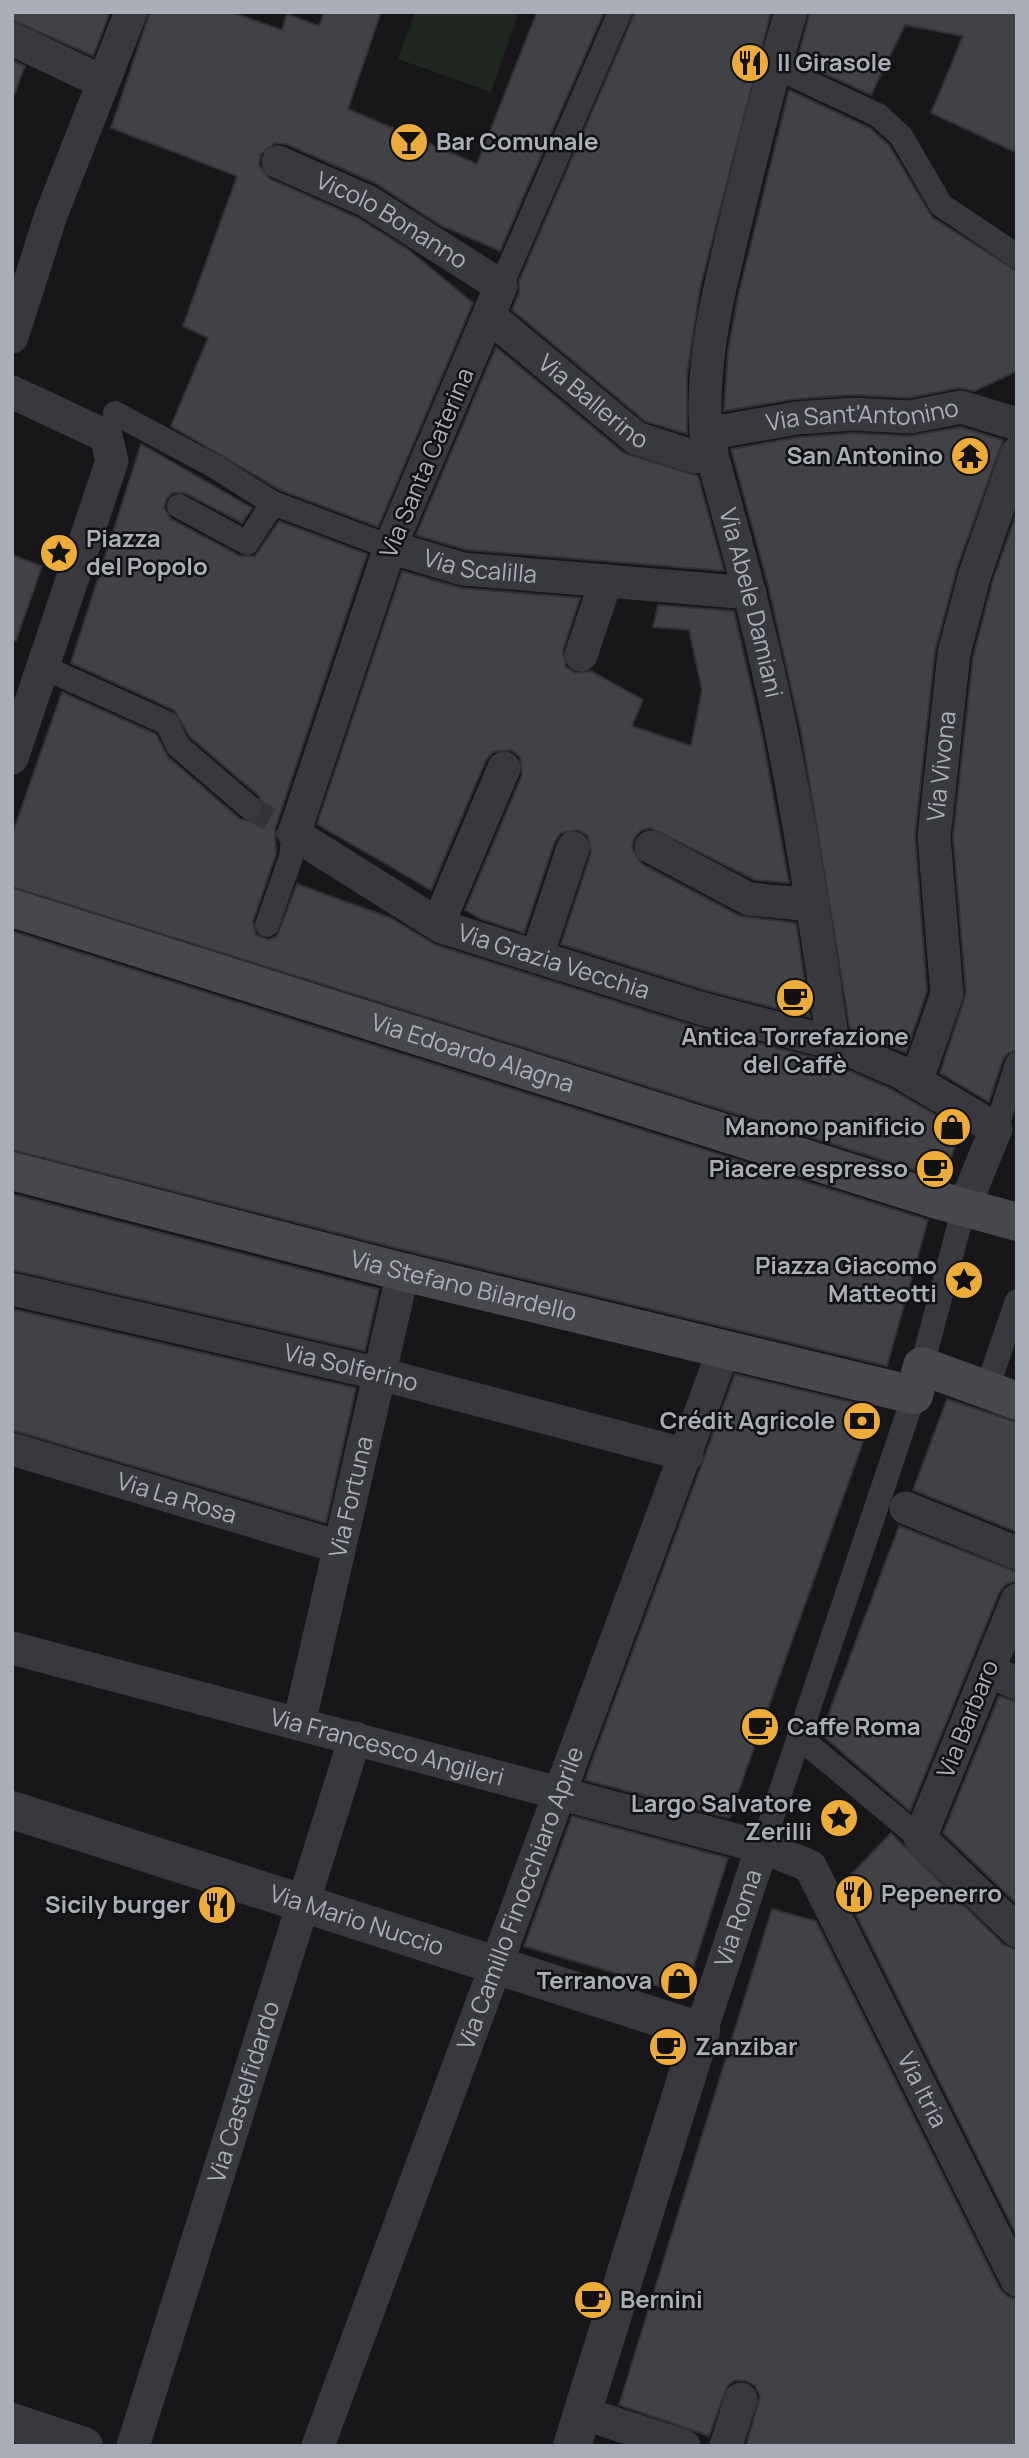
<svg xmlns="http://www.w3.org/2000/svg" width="1029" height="2458" viewBox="0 0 1029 2458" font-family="Manrope,sans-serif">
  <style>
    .green { fill: #1f2720 }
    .building { fill: #414246; stroke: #313135; stroke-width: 2 }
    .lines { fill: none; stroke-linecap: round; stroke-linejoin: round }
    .pedestrian-tunnel { stroke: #343539; stroke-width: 24; stroke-dasharray: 24 12; stroke-linecap: butt }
    .pedestrian { stroke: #38393e; stroke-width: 24 }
    .minor { stroke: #38393e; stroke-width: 33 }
    .tertiary { stroke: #38393e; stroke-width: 38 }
    .secondary { stroke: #46484e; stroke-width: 38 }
    .labels { text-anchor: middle; stroke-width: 5; stroke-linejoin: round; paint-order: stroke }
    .poi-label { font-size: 24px; font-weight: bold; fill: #a9aeb8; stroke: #121214; text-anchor: end }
    .street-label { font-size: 24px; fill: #a9aeb8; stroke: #121214 }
  </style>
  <rect width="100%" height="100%" fill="#171719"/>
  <path class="green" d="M415,12H519L491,92L398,59Z"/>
  <path class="building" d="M12,12H110L93,56L12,20Z
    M150,12H231L282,30L287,14L319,26L324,12H381L348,109L477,164L537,12H604L500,251L440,225L375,183L286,144L275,143L261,154L259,165L270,179L358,218L409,250L473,303L378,527L280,490L171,426L208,338L183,326L237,176L111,128Z
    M635,12H771L700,288L687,375V434L645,421L512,310L519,293V281Z
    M810,12H1017V153L931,113L963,36L905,25L871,95L797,61Z
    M12,60L25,66L15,93H12Z
    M789,90L870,128L889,145L932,217L1017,271V371L975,391L958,388L909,398L854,395L795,399L724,411L728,351L738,296Z
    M496,347L624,453L698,476L724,571L467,550L416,535Z
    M960,427L1003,440L957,568L935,651L915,835L927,991L906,1053L850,1030L801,732L768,585L731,449L799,437L853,433L909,436Z
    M141,444L252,508L242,523L185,493H172L166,500L164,507L171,519L240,556H255L279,521L367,554L275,829L276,854L253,921L256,935L269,940L277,936L297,884L391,918L436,945L694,1026L827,1061L891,1089L961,1130L943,1179L12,887V835L62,692L156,734L168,757L240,819L255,821L263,810L259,796L190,737L174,710L71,663Z
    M1017,512V1050L1008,1053L1003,1059L989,1102L940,1073L966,993L953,837L973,657L993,580Z
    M12,555L42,566L16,641L12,640Z
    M402,571L461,588L580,598L563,650L566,667L576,673L591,671L643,700L632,726L691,746L702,690L689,630L653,627L658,605L734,611L763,739L789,883L755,880L651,828L640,831L634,839L632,848L642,864L740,916L796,923L810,1017L705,990L561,944L591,853L588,836L578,830L561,833L555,841L524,933L481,919L465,910L522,775L520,757L511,750L493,752L486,760L431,890L317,824Z
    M12,931L928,1220L887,1366L408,1251L12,1150Z
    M12,1194L379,1289L365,1351L12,1270Z
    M12,1309L356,1388L326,1523L12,1430Z
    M735,1374L875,1408L729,1818L585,1780Z
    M947,1399L1017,1422V1532L913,1490Z
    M899,1526L1017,1572V1581L1006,1584L999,1593L910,1811L821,1734Z
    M999,1696L1017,1702V1904L943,1833Z
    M572,1816L728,1858L685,1994L524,1946Z
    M891,1833L1004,1945L1017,1950V2236L841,1885Z
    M772,1909L816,1921L1000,2289L1007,2296L1017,2299V2446H746L760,2396L755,2386L746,2381L736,2380L728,2385L709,2436L619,2405Z"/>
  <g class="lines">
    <path class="pedestrian-tunnel" d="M249,807L290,831"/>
    <path class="pedestrian" d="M773,70L786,72L878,115L901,136L941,205L1017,256
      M501,286L620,12
      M115,413L214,466L273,503L390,547
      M179,506L247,543L273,503
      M43,667L167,723L178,746L249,807
      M267,925L291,857L294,834L290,831
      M996,1129L1017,1064
      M922,1366L964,1207
      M987,1388L1017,1301
      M799,1737L920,1838
      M762,1847L914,1395"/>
    <g class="minor">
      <path id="s1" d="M791,12C771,77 755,142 739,208C721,282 700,358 706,434C730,520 754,605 773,692C798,808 816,925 833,1043L900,1072L996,1129L964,1207"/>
      <path d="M12,39L103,82"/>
      <path id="s2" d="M278,162L367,201L501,286L390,547L294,834L442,927L700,1008L833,1043"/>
      <path id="s3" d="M489,316L636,438L695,457L712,453"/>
      <path d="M12,337L51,215L131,12"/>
      <path d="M12,392L106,436L112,461L12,758"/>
      <path id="s4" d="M706,434L797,418L853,414L910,417L961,407L1017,424"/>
      <path id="s5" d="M390,547L463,569L750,593"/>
      <path d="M581,655L606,581"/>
      <path d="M651,847L749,899L813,905"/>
      <path d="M438,924L504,768"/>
      <path d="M537,956L573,848"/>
      <path id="s6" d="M916,1082L947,994L934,837L954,653L975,574L1017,453"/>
      <path id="s7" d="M12,1289L380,1374L687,1455"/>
      <path id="s8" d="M12,1449L339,1547"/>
      <path d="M906,1508L1017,1553"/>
      <path d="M1017,1600L920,1838L1017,1931"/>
      <path id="s9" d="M12,1648L762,1847L810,1866L1017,2280"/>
      <path d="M988,1671L1017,1683"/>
      <path id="s10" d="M299,1724L403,1272"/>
      <path id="s11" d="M701,2031L762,1847"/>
      <path d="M582,2413L684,2446"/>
      <path id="s12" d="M133,2446L355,1738"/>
      <path id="s13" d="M318,2446L724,1349"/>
      <path d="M726,2446L741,2399"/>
    </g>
    <g class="tertiary">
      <path id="s14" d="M12,1810L701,2031L572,2446"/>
      <path d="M12,2422L84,2446"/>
    </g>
    <g class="secondary">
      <path id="s15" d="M12,908L934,1199L1017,1222"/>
      <path id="s16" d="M12,1171L403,1272L914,1395L922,1366L1017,1401"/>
    </g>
  </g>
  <defs>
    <symbol id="restaurant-disc" viewBox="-11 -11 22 22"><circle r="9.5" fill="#edab3a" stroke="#121214"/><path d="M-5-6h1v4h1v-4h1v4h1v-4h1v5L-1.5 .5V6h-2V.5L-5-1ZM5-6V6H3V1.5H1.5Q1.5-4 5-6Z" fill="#111"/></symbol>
    <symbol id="bar-disc" viewBox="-11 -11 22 22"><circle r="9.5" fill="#edab3a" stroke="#121214"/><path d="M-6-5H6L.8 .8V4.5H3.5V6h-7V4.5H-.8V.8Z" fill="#111"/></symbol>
    <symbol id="temple-disc" viewBox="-11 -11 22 22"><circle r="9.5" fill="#edab3a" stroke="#121214"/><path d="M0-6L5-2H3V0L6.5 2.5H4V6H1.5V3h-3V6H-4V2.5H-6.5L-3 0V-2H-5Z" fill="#111"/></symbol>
    <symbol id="sight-disc" viewBox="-11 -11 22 22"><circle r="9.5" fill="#edab3a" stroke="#121214"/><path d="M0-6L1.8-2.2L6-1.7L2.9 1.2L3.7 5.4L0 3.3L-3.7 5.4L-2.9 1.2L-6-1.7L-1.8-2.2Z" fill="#111"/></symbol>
    <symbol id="cafe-disc" viewBox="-11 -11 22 22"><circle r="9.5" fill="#edab3a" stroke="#121214"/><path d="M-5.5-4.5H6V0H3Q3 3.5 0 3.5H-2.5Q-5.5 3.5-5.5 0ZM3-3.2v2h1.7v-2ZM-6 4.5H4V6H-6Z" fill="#111"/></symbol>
    <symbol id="shop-disc" viewBox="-11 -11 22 22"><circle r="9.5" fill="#edab3a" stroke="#121214"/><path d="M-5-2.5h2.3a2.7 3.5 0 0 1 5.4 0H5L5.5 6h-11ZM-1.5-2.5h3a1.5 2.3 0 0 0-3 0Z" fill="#111"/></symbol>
    <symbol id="bank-disc" viewBox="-11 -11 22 22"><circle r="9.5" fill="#edab3a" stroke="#121214"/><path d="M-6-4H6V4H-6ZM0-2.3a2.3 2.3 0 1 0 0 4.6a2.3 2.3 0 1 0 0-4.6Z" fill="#111"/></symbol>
  </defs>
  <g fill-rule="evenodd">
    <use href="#restaurant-disc" x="728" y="41" width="44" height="44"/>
    <use href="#bar-disc" x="387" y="120" width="44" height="44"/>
    <use href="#temple-disc" x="948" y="434" width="44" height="44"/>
    <use href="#sight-disc" x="37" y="531" width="44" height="44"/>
    <use href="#cafe-disc" x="773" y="976" width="44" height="44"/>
    <use href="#shop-disc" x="930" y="1105" width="44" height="44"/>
    <use href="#cafe-disc" x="913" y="1147" width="44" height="44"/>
    <use href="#sight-disc" x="942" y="1258" width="44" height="44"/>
    <use href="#bank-disc" x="840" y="1399" width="44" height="44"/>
    <use href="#cafe-disc" x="738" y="1705" width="44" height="44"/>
    <use href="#sight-disc" x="817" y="1796" width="44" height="44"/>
    <use href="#restaurant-disc" x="832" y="1872" width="44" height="44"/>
    <use href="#restaurant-disc" x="195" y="1883" width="44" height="44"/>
    <use href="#shop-disc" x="657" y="1959" width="44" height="44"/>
    <use href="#cafe-disc" x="646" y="2025" width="44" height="44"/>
    <use href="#cafe-disc" x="571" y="2278" width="44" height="44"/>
  </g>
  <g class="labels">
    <g class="poi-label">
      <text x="777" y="71" text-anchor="start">Il Girasole</text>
      <text x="436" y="150" text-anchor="start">Bar Comunale</text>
      <text x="943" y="464">San Antonino</text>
      <text x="86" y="547" text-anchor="start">Piazza<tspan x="86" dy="28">del Popolo</tspan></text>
      <text x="795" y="1045" text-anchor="middle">Antica Torrefazione<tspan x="795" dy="28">del Caffè</tspan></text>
      <text x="925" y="1135">Manono panificio</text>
      <text x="908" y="1177">Piacere espresso</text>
      <text x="937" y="1274">Piazza Giacomo<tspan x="937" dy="28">Matteotti</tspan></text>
      <text x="835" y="1429">Crédit Agricole</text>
      <text x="787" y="1735" text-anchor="start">Caffe Roma</text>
      <text x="812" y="1812">Largo Salvatore<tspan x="812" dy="28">Zerilli</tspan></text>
      <text x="881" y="1902" text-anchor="start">Pepenerro</text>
      <text x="190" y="1913">Sicily burger</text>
      <text x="652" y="1989">Terranova</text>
      <text x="695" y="2055" text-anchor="start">Zanzibar</text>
      <text x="620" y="2308" text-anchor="start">Bernini</text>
    </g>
    <g class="street-label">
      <text dy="8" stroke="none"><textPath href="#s2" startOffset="128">Vicolo Bonanno</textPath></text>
      <text dy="8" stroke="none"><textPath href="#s3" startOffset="135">Via Ballerino</textPath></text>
      <text dy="8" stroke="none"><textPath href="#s4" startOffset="158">Via Sant'Antonino</textPath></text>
      <text transform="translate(427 463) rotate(-67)" y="8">Via Santa Caterina</text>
      <text dy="8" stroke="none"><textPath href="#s5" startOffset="93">Via Scalilla</textPath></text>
      <text dy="8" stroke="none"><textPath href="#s1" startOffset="607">Via Abele Damiani</textPath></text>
      <text dy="8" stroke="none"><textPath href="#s6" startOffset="322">Via Vivona</textPath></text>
      <text dy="8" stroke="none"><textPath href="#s2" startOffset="1134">Via Grazia Vecchia</textPath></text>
      <text dy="8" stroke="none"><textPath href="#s15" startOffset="483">Via Edoardo Alagna</textPath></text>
      <text dy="8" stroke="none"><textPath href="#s16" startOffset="466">Via Stefano Bilardello</textPath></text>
      <text dy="8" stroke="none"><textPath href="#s7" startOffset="348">Via Solferino</textPath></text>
      <text dy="8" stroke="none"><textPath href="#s8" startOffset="172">Via La Rosa</textPath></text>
      <text dy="8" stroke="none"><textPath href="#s10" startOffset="233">Via Fortuna</textPath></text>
      <text transform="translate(968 1719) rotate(-68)" y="8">Via Barbaro</text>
      <text dy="8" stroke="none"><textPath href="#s9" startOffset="388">Via Francesco Angileri</textPath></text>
      <text dy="8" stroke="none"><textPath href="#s13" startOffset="584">Via Camillo Finocchiaro Aprile</textPath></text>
      <text dy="8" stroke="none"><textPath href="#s11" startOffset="119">Via Roma</textPath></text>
      <text dy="8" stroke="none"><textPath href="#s14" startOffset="362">Via Mario Nuccio</textPath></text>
      <text dy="8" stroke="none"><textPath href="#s9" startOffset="1078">Via Itria</textPath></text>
      <text dy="8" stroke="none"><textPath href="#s12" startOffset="371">Via Castelfidardo</textPath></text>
    </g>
  </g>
  <rect width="1029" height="2458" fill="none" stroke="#a9aeb8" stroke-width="28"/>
</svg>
